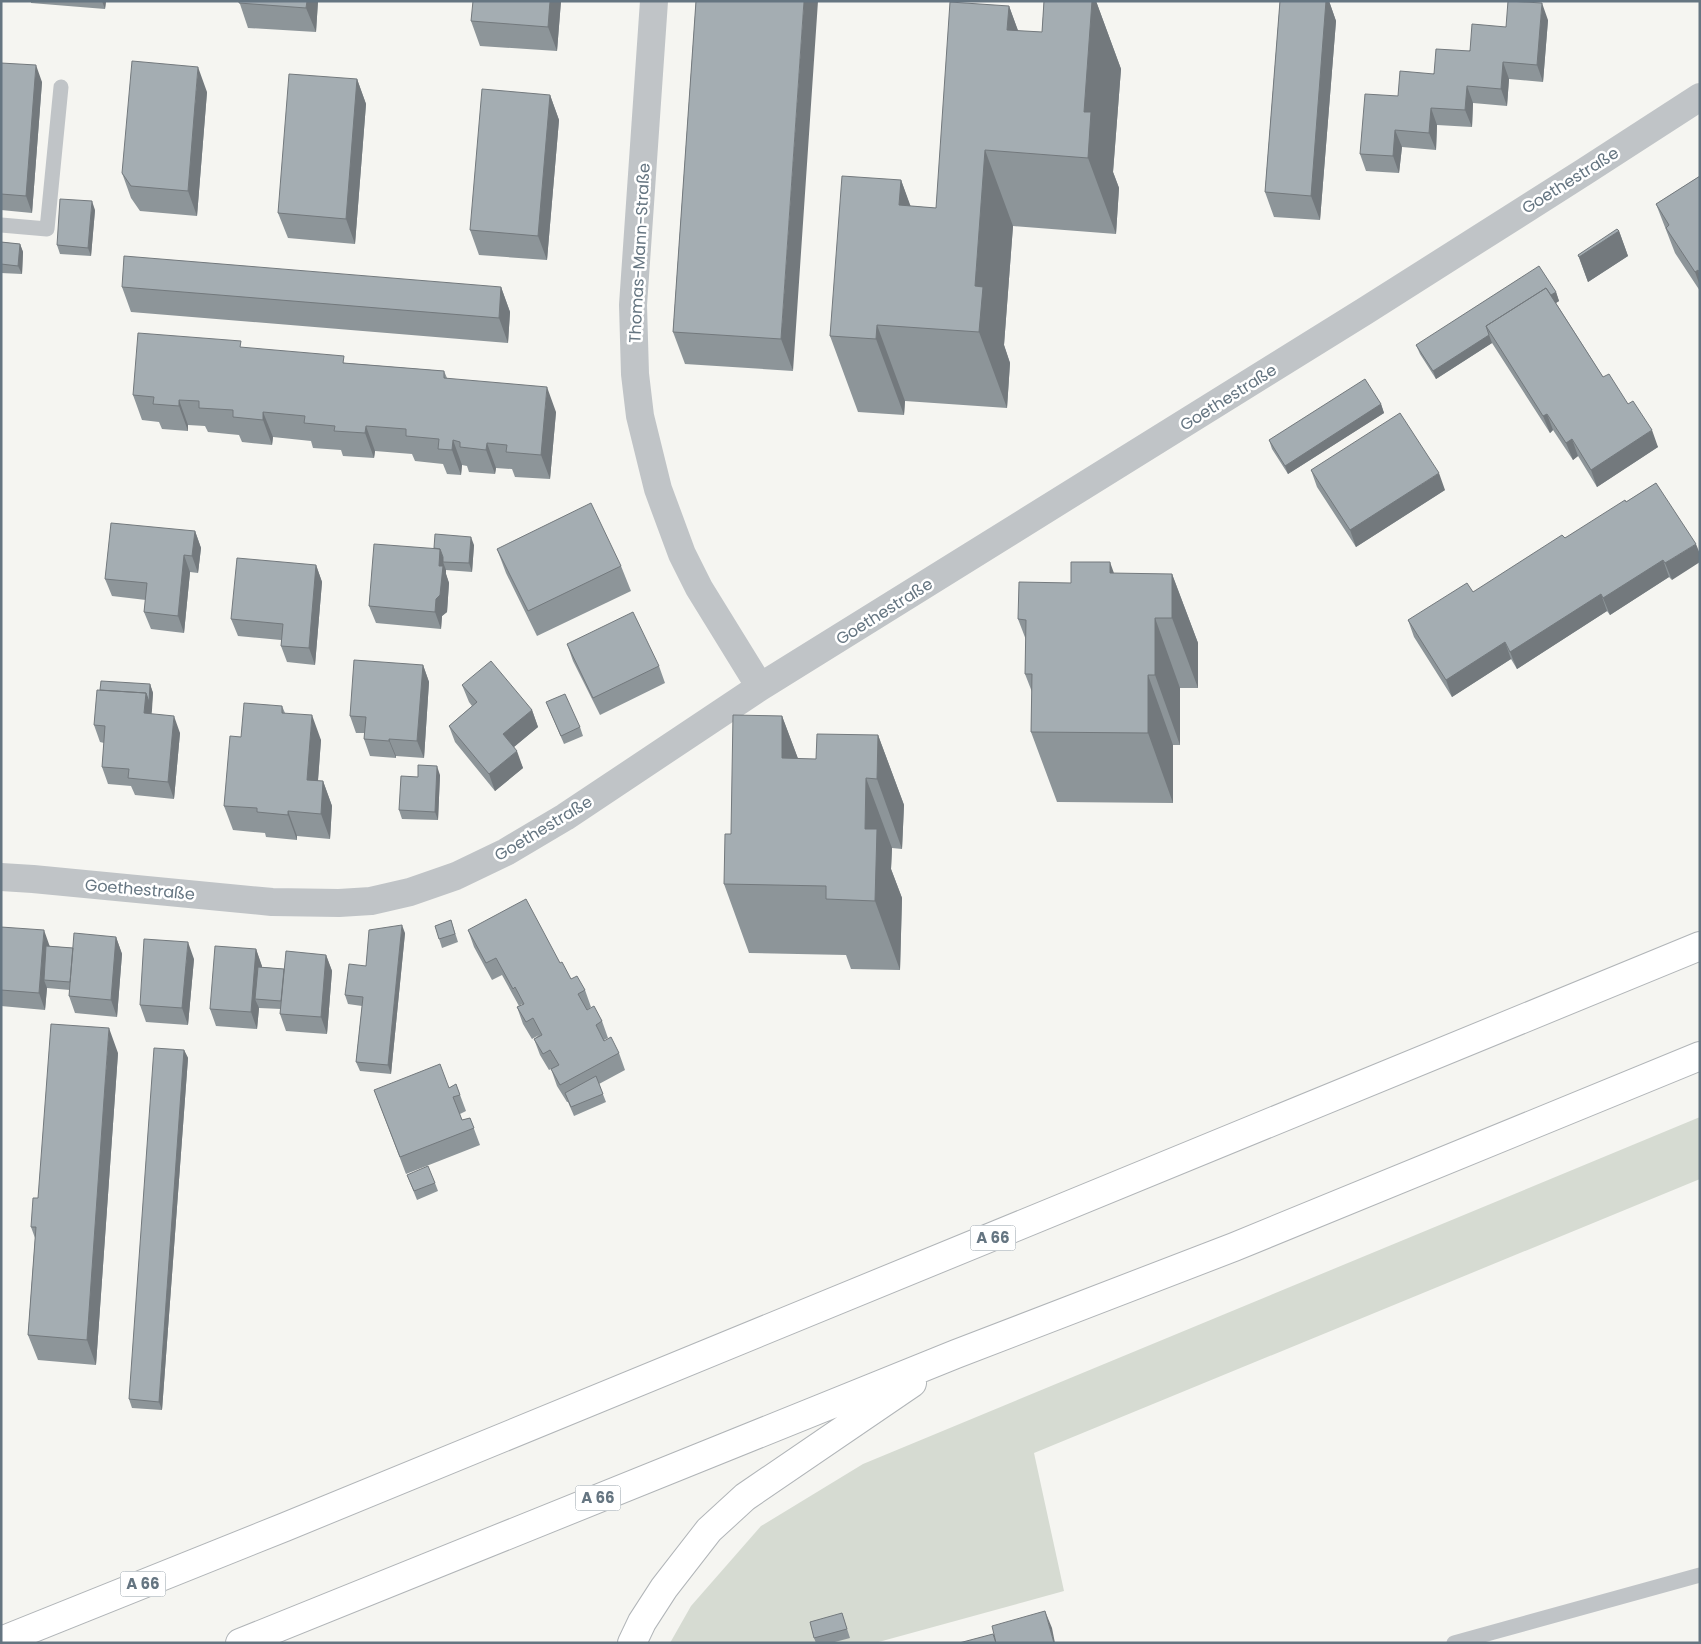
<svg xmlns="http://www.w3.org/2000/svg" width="1701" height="1644" viewBox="0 0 1701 1644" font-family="Poppins,sans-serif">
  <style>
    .green { fill: #d6dbd2 }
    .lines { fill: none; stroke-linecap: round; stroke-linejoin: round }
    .motorway-casing { stroke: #b1b5b8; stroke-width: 30 }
    .service { stroke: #c0c4c7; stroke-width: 15 }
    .minor { stroke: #c0c4c7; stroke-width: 28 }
    .motorway { stroke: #fff; stroke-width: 28 }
    .wall { fill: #8d9599 }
    .shaded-wall { fill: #73797d }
    .building { fill: #a4adb2; stroke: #73797d }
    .labels { text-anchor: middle; stroke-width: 5; stroke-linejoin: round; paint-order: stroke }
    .shield { fill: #fff; stroke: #939ea7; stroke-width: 1 }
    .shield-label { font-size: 15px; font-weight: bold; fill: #657581 }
    .street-label { font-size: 16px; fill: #657581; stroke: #fff }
  </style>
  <rect width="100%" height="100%" fill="#f5f5f1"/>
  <path class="green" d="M1700,1117V1179L1034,1453L1064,1591L875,1643H670L691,1606L761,1526L863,1464Z"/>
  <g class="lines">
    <defs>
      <path id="motorway" d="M1,1641L285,1527L1700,946
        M240,1643L956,1354L1234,1247L1700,1056
        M632,1643L642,1622L664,1588L709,1530L745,1497L912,1383"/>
    </defs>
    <use href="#motorway" class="motorway-casing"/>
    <path class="service" d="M1,225L47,229L61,87
      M1454,1643L1700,1575"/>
    <path class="minor" d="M654,1L633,305L635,374L640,416L658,489L682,554L699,588L760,687
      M1,877L33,879L272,902L339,903L371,901L410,892L456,876L506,852L565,817L760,687L1365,311L1584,172L1700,97"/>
    <use href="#motorway" class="motorway"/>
  </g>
  <path class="wall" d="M31,1H106L105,9L31,3Z
    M239,1H318L316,32L248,28Z
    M561,1L557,51L480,46L471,21Z
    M696,1L793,371L685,364L673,332Z
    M1044,1H1096L1121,69L1113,172L1119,188L1116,234L1013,226L1004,345L1010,363L1007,408L905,401L904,415L858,412L830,336L901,180L910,206L936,208L1009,6L1018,31L1042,32Z
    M1280,1H1329L1336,21L1320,220L1274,217L1265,192Z
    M1548,20L1543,82L1509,79L1507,106L1473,103L1472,127L1437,125L1436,150L1402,147L1399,173L1366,171L1360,154L1398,96L1506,27Z
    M1,63L42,82L32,213L1,210Z
    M357,79L366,104L355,244L288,238L278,213Z
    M207,92L197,216L140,211L131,198L122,173Z
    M550,95L559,120L547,260L479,255L470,230Z
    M1700,176V291L1675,253L1656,204Z
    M95,210L91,256L60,254L57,245Z
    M1619,231L1628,256L1588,282L1578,255Z
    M1,242L20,244L23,252L22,274L1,273Z
    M122,287H501L510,312L508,343L131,312Z
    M1556,292L1559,301L1556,303L1603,377L1628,404L1658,447L1597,487L1578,456L1573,460L1553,430L1550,433L1492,343L1436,379L1420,354L1416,345Z
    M243,348L346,363L444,371L447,378L556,412L550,479L515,477L512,469L496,468L495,474L469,472L467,466L462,465L461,475L447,474L443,464L415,461L412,454L375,451L374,458L343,456L341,450L313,448L311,441L273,437L272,445L242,442L239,435L208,432L205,426L188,425V431L162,429L159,422L142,420L133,395Z
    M1381,404L1384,413L1288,474L1272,449L1269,440Z
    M1311,470L1445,490L1356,547L1317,487Z
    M1656,483L1672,580L1669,577L1610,615L1607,611L1517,669L1511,659L1452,697L1414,637L1408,620L1473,592L1626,502Z
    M195,531L201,548L198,573L190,572L184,633L151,629L144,612L146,600L112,596L105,579Z
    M474,545L472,572L446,570V574L449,583L447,612L442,616L441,629L376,623L369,606L434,548Z
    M497,549L621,566L631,591L537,636L506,573Z
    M316,565L322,582L315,665L287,662L281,646V640L238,636L231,619Z
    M1114,574H1172L1198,643V688H1180V745H1173V803L1057,802L1031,732L1032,692L1025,674L1026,640L1018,619L1071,583Z
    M567,644L659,666L665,683L600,715L573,661Z
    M423,665L429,682L424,758L396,756V758L370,756L364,739L365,733H356L350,716Z
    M150,684L153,693L151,714L180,733L174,799L135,795L131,786L108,784L102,767L104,743L100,742L94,725Z
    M462,685L532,710L538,727L514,747L523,768L495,791L455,742L449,726L472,706L469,702Z
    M546,702L580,727L583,736L564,744Z
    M282,706L285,713L321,740L318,781H323L332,806L330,839L297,836V840L266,837L265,833L233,830L224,806Z
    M782,716L798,759H816L878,735L904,805L902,849L892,848L891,869L902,898L900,970L851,969L846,955L749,953L724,884L731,834Z
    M440,775L438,820L402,819L399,810L418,777Z
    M451,920L458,942L442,948L435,926Z
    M1,927L50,946L73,948L116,937L122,954L117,1017L75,1013L69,996L70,990L47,988L45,1010L1,1006Z
    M468,930L560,963L571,979L585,990L591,1007L587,1010L602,1021L608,1038L604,1040L619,1053L625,1070L599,1084L606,1102L574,1116L568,1102H567L557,1086L551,1069L549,1070L540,1055L534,1039L539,1035L532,1039L523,1024L517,1007L522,1005V1004L519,1006L502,975L492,980L474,947Z
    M405,933L391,1074L360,1071L356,1062L362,1006L348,1004L345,995L366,966Z
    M256,949L262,967L284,969L326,955L332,971L327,1034L286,1031L280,1014L281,1009L259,1008L257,1029L216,1026L210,1009Z
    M194,959L188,1025L146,1022L140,1005Z
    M184,1050L188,1058L162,1410L132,1408L129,1399Z
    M118,1053L96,1365L38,1360L28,1335L35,1238L31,1227Z
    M456,1084L466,1111L460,1114L462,1120L470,1118L480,1145L406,1174L374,1090L449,1088Z
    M407,1175L435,1183L438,1191L417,1200Z
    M842,1613L850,1638L831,1643H816L814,1638Z"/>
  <path class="shaded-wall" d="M102,1H106L105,9Z
    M307,1H318L316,32L306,8Z
    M550,1H561L557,51L548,27Z
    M804,1H818L793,371L781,339Z
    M1092,1H1096L1121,69L1113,172L1119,188L1116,234L1088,158L1084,112Z
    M1326,1H1329L1336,21L1320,220L1311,196Z
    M1542,3L1548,20L1543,82L1537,65Z
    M1009,6L1037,82L1007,30Z
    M1503,62L1509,79L1507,106L1501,89Z
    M36,65L42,82L32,213L26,196Z
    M198,67L207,92L197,216L188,191Z
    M357,79L366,104L355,244L346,219Z
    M1467,86L1473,103L1472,127L1465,110Z
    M550,95L559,120L547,260L538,236Z
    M1431,108L1437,125L1436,150L1429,133Z
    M1395,130L1402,147L1399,173L1393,156Z
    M985,150L1013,226L1004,345L1010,363L1007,408L979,332L975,286Z
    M901,180L929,256L899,205Z
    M92,201L95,210L91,256L88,248Z
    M1619,231L1628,256L1588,282L1579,257Z
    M20,244L23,252L22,274L18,266Z
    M1698,270L1700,276V286L1695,272Z
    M501,287L510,312L508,343L499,318Z
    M1556,292L1559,301L1496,341L1491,334Z
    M877,325L905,401L904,415L876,339Z
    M1489,335L1492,343L1436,379L1433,371Z
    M547,387L556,412L550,479L541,455Z
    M179,400L188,425V431L179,406Z
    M1381,404L1384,413L1288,474L1285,466Z
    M263,412L273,437L272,445L263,420Z
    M1547,414L1553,430L1550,433L1543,416Z
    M366,426L375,451L374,458L365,433Z
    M1652,430L1658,447L1597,487L1591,470Z
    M1572,439L1578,456L1573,460L1566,443Z
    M453,440L462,465L461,475L452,450Z
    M487,443L496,468L495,474L486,450Z
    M1439,473L1445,490L1356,547L1350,530Z
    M195,531L201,548L198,573L192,556Z
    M471,537L474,545L472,572L469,563Z
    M1696,544L1700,554V562L1672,580L1665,563Z
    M440,549L445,562H443L446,570V574L449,583L447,612L442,616L441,629L435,612Z
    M184,555L190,572L184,633L178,616Z
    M1663,560L1669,577L1610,615L1603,598Z
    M1110,562L1135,632L1110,573Z
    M316,565L322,582L315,665L309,648Z
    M1172,574L1198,643V688L1172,618Z
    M1601,594L1607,611L1517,669L1510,652Z
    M1155,618L1180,688V745L1155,675Z
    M1505,642L1511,659L1452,697L1446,680Z
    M423,665L429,682L424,758L417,741Z
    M1148,675L1173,745V803L1148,733Z
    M150,684L153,693L152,710L149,702Z
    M146,693L152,710L150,730L144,713Z
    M532,710L538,727L509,751L503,734Z
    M312,715L321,740L316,805L307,780Z
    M174,716L180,733L174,799L168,782Z
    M782,716L808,785L782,758Z
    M878,735L904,805L902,849L877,779Z
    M389,739L396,756V758L389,741Z
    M517,751L523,768L495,791L489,774Z
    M437,766L440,775L438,820L435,812Z
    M866,778L892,848L891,869L902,898L900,970L875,901L865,829Z
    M323,781L332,806L330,839L321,814Z
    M288,811L297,836V840L288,815Z
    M402,925L405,933L391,1074L388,1065Z
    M44,930L50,947L44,980L47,988L45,1010L39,993Z
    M116,937L122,954L117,1017L111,1000Z
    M188,942L194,959L188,1025L182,1008Z
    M256,949L262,966L259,999H255L259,1008L257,1029L251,1012Z
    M326,955L332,971L327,1034L321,1017Z
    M109,1028L118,1053L96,1365L87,1340Z
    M184,1050L188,1058L162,1410L159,1402Z
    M1045,1611L1052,1628L1055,1643H1054Z"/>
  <path class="building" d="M239,1H307L306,8L239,3Z
    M473,1H550L548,27L471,21Z
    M696,1H804L781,339L673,332Z
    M1044,1H1092L1084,112H1091L1088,158L985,150L975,286L983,287L979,332L877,325L876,339L830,336L842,176L901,180L899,205L936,208L950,2L1009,6L1007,30L1042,32Z
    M1280,1H1326L1311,196L1265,192Z
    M1508,1L1542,3L1537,65L1503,62L1501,89L1467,86L1465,110L1431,108L1429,133L1395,130L1393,156L1360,154L1365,94L1398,96L1400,71L1434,74L1436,49L1470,51L1472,24L1506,27Z
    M132,61L198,67L188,191L131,186L122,173Z
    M1,63L36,65L26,196L1,194Z
    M289,74L357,79L346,219L278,213Z
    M482,89L550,95L538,236L470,230Z
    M1700,176V273L1698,270L1695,272L1666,228L1669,225L1656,204Z
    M60,199L92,201L88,248L57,245Z
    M1617,229L1619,231L1579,257L1578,255Z
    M1,242L20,244L18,266L1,264Z
    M124,256L501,287L499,318L122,287Z
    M1539,266L1556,292L1551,295L1546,288L1486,326L1489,335L1433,371L1416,345Z
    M1546,288L1603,377L1609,374L1628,404L1633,401L1652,430L1591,470L1572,439L1566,443L1547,414L1543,416L1486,326Z
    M138,333L241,341L240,347L344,356L343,363L444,371V378L547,387L541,455L506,452L507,445L487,443L486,450L460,447V442L453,440L452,450L438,449L439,439L406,436V429L366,426L365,433L334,431L335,426L304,423L305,416L263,412V420L233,417V410L199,408V401L179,400V406L153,404L154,397L133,395Z
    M1365,379L1381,404L1285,466L1269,440Z
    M1400,413L1439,473L1350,530L1311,470Z
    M1656,483L1696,544L1665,563L1663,560L1603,598L1601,594L1510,652L1505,642L1446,680L1408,620L1467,583L1473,592L1562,535L1565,538L1625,500L1626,502Z
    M591,503L621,566L528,611L497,549Z
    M111,523L195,531L192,556L184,555L178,616L144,612L147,583L105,579Z
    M435,534L471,537L469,563L443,562V557L440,549L434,548Z
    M374,544L440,549L439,566H443L440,595L436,599L435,612L369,606Z
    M237,558L316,565L309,648L281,646L283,624L231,619Z
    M1071,562H1110V573L1172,574V618H1155V675H1148V733L1031,732L1032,674H1025L1026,620L1018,619L1019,582L1071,583Z
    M633,612L659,666L593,698L567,644Z
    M354,660L423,665L417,741L389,739V741L364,739L366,717L350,716Z
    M491,661L532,710L503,734L517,751L489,774L449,726L477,702L462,685Z
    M101,681L150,684L149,702L146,693L100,690Z
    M97,690L146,693L144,713L174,716L168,782L128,778L129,769L102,767L105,726L94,725Z
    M565,694L580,727L561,736L546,702Z
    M244,703L282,706V713L312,715L307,780L323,781L321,814L288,811V815L257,812V808L224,806L230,736L241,737Z
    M733,715L782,716V758L816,759L817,734L878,735L877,779L866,778L865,829H877L875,901L826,899V886L724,884L725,834H731Z
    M418,765L437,766L435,812L399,810L401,776L418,777Z
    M526,899L560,963L562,962L571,979L577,976L585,990L578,994L587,1010L594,1006L602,1021L596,1025L604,1041L611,1037L619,1053L560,1085L551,1069L559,1065L550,1050L543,1054L534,1039L542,1035L533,1018L526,1022L517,1007L524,1004L515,987L513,989L496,958L486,963L468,930Z
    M451,920L455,934L439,939L435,926Z
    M402,925L388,1065L356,1062L363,997L345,995L349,964L366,966L369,930Z
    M1,927L44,930L39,993L1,990Z
    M74,933L116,937L111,1000L69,996Z
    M144,939L188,942L182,1008L140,1005Z
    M46,946L73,948L70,982L44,980Z
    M215,946L256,949L251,1012L210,1009Z
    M286,951L326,955L321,1017L280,1014Z
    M258,967L284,969L281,1001L255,999Z
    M51,1024L109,1028L87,1340L28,1335L36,1227H31L33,1198H38Z
    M154,1048L184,1050L159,1402L129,1399Z
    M440,1064L449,1088L456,1084L460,1095L453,1097L462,1120L470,1118L474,1128L400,1157L374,1090Z
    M596,1076L603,1094L571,1107L565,1093Z
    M428,1166L435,1183L414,1191L407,1175Z
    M1045,1611L1054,1643H996L992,1626Z
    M842,1613L847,1629L814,1638L810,1622Z
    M993,1634L996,1643H959Z"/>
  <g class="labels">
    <g class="shield">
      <rect x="970.5" y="1225.5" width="45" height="25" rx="4"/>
      <rect x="575.5" y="1485.5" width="45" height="25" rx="4"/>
      <rect x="120.5" y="1571.5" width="45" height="25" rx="4"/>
    </g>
    <g class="shield-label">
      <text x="993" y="1243">A 66</text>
      <text x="598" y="1503">A 66</text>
      <text x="143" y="1589">A 66</text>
    </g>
    <g class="street-label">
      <text transform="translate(1570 180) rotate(-32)" y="6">Goethestraße</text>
      <text transform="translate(639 253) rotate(-87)" y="6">Thomas-Mann-Straße</text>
      <text transform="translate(1228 397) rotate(-32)" y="6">Goethestraße</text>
      <text transform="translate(884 611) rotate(-32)" y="6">Goethestraße</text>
      <text transform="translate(543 828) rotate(-31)" y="6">Goethestraße</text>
      <text transform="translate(140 889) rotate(5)" y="6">Goethestraße</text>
    </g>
  </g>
  <rect width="1701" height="1644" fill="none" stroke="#657581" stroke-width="5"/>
</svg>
